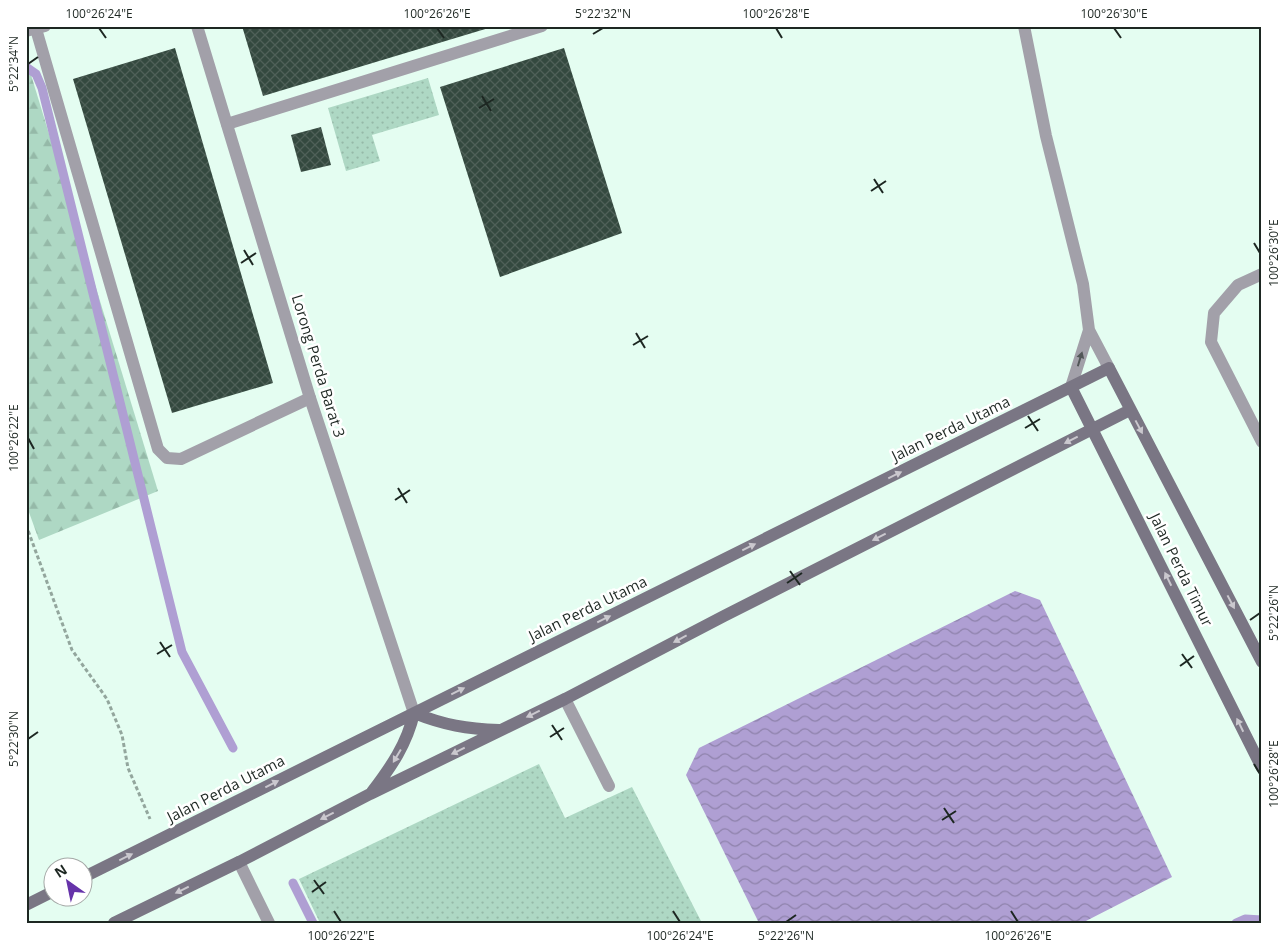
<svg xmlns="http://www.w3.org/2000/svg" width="1288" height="949" viewBox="0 0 1288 949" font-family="'Open Sans',sans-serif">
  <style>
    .grass { fill: url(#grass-dots) }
    .forest { fill: url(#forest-firs) }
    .water { fill: url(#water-waves) }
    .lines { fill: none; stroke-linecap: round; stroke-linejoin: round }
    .stream { stroke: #af9fd3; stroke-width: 9 }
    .building { fill: url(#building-cross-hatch) }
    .path { stroke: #93a69d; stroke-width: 3; stroke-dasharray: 4 2.5; stroke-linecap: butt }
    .lane { stroke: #a2a0a9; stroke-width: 12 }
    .street { stroke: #a2a0a9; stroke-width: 12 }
    .secondary { stroke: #7a7684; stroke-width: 12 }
    .oneway { fill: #525758 }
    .oneway2 { fill: #cac8ce }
    .ticks { fill: none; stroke: #1d2722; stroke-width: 2 }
    .labels { text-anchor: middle; stroke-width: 5; stroke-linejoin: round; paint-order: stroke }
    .street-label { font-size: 15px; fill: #1d2722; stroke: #fff }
    .neatline { fill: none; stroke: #1d2722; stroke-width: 2 }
    .ticks-label { font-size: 12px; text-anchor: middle; fill: #1d2722 }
  </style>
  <defs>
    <pattern id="grass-dots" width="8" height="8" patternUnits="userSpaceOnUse" patternTransform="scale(1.25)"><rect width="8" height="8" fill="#aed8c4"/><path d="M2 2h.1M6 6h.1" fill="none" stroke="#95b9a8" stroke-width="1.8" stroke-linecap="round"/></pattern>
    <pattern id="forest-firs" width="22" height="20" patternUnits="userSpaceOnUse" patternTransform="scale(1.25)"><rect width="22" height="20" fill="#aed8c4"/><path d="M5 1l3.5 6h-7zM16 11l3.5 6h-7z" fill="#95b9a8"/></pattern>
    <pattern id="water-waves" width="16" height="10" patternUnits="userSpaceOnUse" patternTransform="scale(1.25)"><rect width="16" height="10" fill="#af9fd3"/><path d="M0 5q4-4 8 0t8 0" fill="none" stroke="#8e82ab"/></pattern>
    <pattern id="building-cross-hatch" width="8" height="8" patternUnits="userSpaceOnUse" patternTransform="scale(1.25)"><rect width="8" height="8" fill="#34493f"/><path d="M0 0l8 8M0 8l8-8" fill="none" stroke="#4f6058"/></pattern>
  </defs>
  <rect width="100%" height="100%" fill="#e4fdf1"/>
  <path class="grass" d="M428,78L439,115L372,135L380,161L346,171L328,108Z
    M539,764L565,818L632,787L702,923H320L299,879Z"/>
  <path class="forest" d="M28,65L158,491L39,540L26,504V66Z"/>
  <path class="water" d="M1015,591L1040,600L1172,877L1082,923H759L686,775L699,748Z"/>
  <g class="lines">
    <path class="stream" d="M26,67L36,74L42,88L182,652L233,748
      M293,883L313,923
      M1236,923L1245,919L1262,920"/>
  </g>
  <path class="building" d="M242,26H492V27L263,96Z
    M175,48L273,383L172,413L73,79Z
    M564,48L622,233L500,277L440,87Z
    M321,127L331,165L301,172L291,135Z"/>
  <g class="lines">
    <path class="path" d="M26,525L72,650L107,699L122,735L128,768L150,819"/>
    <path class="lane" d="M1024,26L1046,136L1083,284L1089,330L1109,368
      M36,29L158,449L167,458L181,459L310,398
      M227,124L542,26
      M1262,274L1238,285L1214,313L1211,342L1262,442
      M1071,387L1089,330
      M565,699L609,786"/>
    <path class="street" d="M197,26L310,398L414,713
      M26,31L45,26
      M239,862L269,923"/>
    <path class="secondary" d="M1071,387L1262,768
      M414,713C444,725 467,729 499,730
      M372,792C391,767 407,744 414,713
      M82,878L1109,368L1262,662
      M26,905L52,892
      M114,923L239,862L370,794L565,699L724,616L1130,410"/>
  </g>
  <defs><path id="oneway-solid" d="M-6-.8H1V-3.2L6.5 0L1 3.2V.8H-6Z" transform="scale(1.25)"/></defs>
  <use class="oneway" href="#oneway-solid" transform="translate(1080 359) rotate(-73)"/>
  <g class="oneway2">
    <use href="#oneway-solid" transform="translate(1139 427) rotate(62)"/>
    <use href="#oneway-solid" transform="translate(1071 440) rotate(153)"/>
    <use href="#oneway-solid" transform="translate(895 475) rotate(-26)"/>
    <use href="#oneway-solid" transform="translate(879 537) rotate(153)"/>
    <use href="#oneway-solid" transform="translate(749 547) rotate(-26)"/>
    <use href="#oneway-solid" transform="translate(1168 579) rotate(-116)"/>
    <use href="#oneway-solid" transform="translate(1231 602) rotate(62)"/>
    <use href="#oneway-solid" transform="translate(604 619) rotate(-26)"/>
    <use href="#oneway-solid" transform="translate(680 639) rotate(152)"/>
    <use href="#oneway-solid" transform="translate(458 691) rotate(-26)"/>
    <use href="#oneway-solid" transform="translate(533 714) rotate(154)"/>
    <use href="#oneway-solid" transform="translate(1240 725) rotate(-116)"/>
    <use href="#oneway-solid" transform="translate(458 751) rotate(154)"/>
    <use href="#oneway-solid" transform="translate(397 756) rotate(121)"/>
    <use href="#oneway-solid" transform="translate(272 784) rotate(-27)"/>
    <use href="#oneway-solid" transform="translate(327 816) rotate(153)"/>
    <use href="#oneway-solid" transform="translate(126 857) rotate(-26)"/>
    <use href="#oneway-solid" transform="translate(182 890) rotate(154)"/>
  </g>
  <path class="ticks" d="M99,28L106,38M437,28L444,38M776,28L782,38M1114,28L1121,38M593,34L603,28M28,64L38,57M482,96L491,111M479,108L494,99M874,179L883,193M871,191L886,181M1254,243L1260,253M244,250L253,265M241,263L256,253M636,333L645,348M633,345L648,336M1028,416L1038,431M1025,428L1040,419M28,438L34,449M398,488L407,503M395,500L410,490M790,571L800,585M787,583L802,573M1250,620L1260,613M160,642L170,657M157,654L172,645M1182,654L1192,668M1180,666L1194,656M552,725L562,740M550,737L564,728M28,739L38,732M1254,764L1260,774M944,808L954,823M942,820L956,811M314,880L324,894M312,892L326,882M334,911L341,922M673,911L680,922M1011,911L1018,922M786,922L796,915"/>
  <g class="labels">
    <g class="street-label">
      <text transform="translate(318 366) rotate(73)" y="5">Lorong Perda Barat 3</text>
      <text transform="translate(951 429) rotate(-26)" y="5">Jalan Perda Utama</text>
      <text transform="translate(1181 570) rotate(64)" y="5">Jalan Perda Timur</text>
      <text transform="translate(588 609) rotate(-26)" y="5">Jalan Perda Utama</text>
      <text transform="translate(226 789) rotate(-27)" y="5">Jalan Perda Utama</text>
    </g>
  </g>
  <rect width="1288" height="949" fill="none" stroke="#ffffff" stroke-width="55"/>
  <g transform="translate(68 882) rotate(327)"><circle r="24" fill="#ffffff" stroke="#a5a9a7"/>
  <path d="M0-4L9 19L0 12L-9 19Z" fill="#6633aa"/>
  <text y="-8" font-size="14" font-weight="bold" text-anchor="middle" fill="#1d2722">N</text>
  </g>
  <rect x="28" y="28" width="1232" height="894" class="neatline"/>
  <g class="ticks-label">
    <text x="99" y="18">100°26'24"E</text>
    <text x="437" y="18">100°26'26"E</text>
    <text x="603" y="18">5°22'32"N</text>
    <text x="776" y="18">100°26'28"E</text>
    <text x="1114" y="18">100°26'30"E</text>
    <text transform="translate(14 64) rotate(-90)" y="4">5°22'34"N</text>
    <text transform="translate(1274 253) rotate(-90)" y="4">100°26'30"E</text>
    <text transform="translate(14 438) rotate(-90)" y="4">100°26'22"E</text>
    <text transform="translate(1274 613) rotate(-90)" y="4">5°22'26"N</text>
    <text transform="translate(14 739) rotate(-90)" y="4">5°22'30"N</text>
    <text transform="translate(1274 774) rotate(-90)" y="4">100°26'28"E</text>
    <text x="341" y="940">100°26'22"E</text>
    <text x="680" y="940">100°26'24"E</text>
    <text x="786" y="940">5°22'26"N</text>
    <text x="1018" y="940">100°26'26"E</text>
  </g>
</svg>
